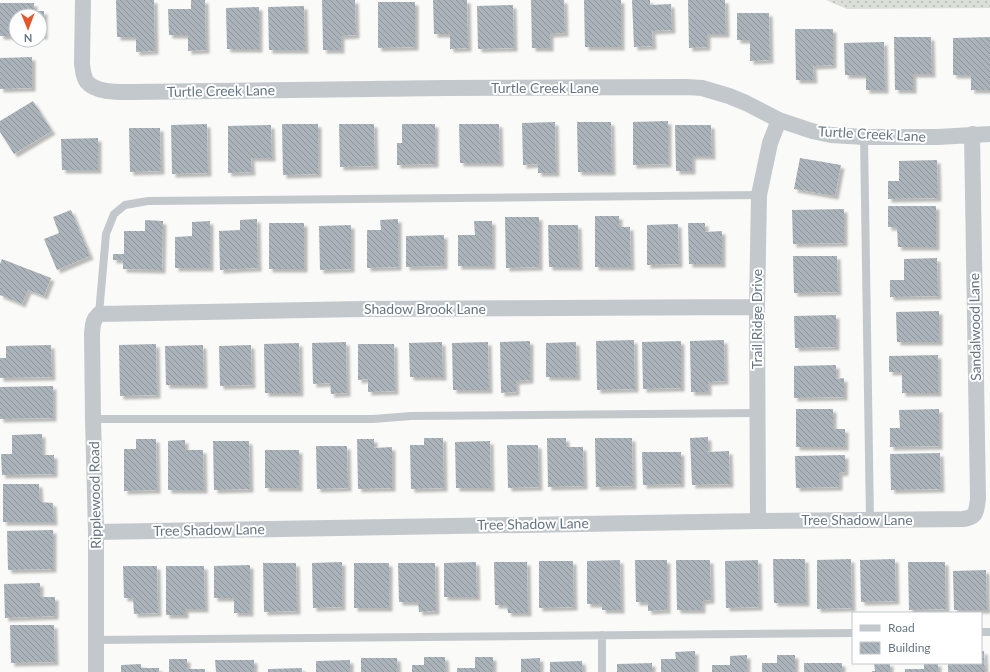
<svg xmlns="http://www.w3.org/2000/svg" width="990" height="672" viewBox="0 0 990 672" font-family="Lato,sans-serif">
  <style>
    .park { fill: url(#park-dots) }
    .building { fill: url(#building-back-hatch); filter: url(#shadow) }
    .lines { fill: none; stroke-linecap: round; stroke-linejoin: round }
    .service { stroke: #c3c8cc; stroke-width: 8 }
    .minor { stroke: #c3c8cc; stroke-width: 16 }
    .labels { text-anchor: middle; stroke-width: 4; stroke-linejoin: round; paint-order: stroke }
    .street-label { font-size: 14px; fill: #657683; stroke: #fff }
  </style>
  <defs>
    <pattern id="park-dots" width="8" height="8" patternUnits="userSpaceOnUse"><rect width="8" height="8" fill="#dadfd7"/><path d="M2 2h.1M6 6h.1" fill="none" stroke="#b4b9b4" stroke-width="1.8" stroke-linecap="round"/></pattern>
    <pattern id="building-back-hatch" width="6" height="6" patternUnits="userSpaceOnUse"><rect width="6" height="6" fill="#aab3b9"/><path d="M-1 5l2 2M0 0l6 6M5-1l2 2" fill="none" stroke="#8e969c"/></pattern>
    <filter id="shadow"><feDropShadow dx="3.5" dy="3.5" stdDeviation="1" flood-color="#0004"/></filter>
  </defs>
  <rect width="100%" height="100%" fill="#fafaf8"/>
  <path class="park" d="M826,0H990V8L847,9Z"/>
  <path class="building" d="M116,0H154L155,51L136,52V37H117Z
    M191,0H205L206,50L188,51V35H169L168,9H191Z
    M322,0H355L356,35L341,36V50H323Z
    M433,0H467L468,48L450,49V34H434Z
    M531,0H564L565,33L550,34V48H532Z
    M584,0H621V47H585Z
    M632,0H650V5L671,4L672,30L652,31L653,46L634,47Z
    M688,0H725L726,34H707V47L689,48Z
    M378,2H415V47L378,48Z
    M0,3H34V11H44V36H40V16H16V36H0Z
    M513,5L514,48L478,49L477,6Z
    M304,6L305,50H269L268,7Z
    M259,7V49H227L226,8Z
    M737,13H769L770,60L750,61V40H737Z
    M795,29H833V65L813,66L814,80H796Z
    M894,37H931L932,74H913V90H895Z
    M990,37V90H971V75H953V38Z
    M884,42L885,90H866V75H845L844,43Z
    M32,57V88L0,89V58Z
    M33,101L52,131L14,154L0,132V121Z
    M668,121V164L633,165V122Z
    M555,122L556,173H538V164L523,165L522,123Z
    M577,122H611L612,172H578Z
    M207,124L208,173L172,174L171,125Z
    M282,124H318V174L283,175Z
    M339,124H374L375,166L340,167Z
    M402,124H435V164L397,165V143H402Z
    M459,124H499L500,163H460Z
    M271,125L272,158H251L252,172L228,173V126Z
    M675,125H711L712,156H692V171H676Z
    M129,128H160L161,171L130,172Z
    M98,138V170H62L61,139Z
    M800,158L841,165L835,196L794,189Z
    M937,160L938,198L888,199V181H899V161Z
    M888,206H936V247H898L897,227H888Z
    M844,209V243L793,244L792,210Z
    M71,210L90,256L57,270L44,239L59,233L53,217Z
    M595,216H619V227H630L631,267H595Z
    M505,217H539V267L506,268Z
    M257,219L258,268L220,270L219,231L240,230V220Z
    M398,219V267L367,268V230H381L380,220Z
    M145,220L163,221L162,270L123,269V260H113V254H124V231H145Z
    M210,221V268H175V237L192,236V222Z
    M474,221H492V266H458V235H475Z
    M269,223H304V269H269Z
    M688,223H705V232L722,231V264H689Z
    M678,224L679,264L647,265V225Z
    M351,225V269L320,270L319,226Z
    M548,225H578L579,267H549Z
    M444,235V266L406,267V236Z
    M793,256H837L838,292L794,293Z
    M937,258L938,296L890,297V280H904V259Z
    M2,259L51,278L44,296L28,290L22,304L0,295V264Z
    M939,311V342H897L896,312Z
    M836,315V347L795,348L794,316Z
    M634,340L635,389L597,390L596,341Z
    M724,340L725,381L708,382V392H691L690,341Z
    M530,341V380L516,381V392L501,393L500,342Z
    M681,341V388L643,389L642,342Z
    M346,342L347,393L331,394L330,383L313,384L312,343Z
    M442,342L443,377H410L409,343Z
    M488,342L489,390H453L452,343Z
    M576,342L577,377H546V343Z
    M299,343L300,393H265L264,344Z
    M156,344L157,395L120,396L119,345Z
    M358,344H394L395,391L368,392V379L358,380Z
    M51,345L52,377L0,378V358H6V346Z
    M203,345L204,385H166L165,346Z
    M251,345L252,385L220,386L219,346Z
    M938,355V393H902V372H889V356Z
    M836,365V379L844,378V397L794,398V366Z
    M53,386V418L0,419V387Z
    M796,409H833V429H845V447H796Z
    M939,409V446L890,447V428H900L899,410Z
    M42,434V455H54V474L2,475L1,454H12V435Z
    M708,437V452L729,451L730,484L692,485L690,438Z
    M424,438H443L444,488L411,489L410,445H424Z
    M547,438H566V447H583L584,486L548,487Z
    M595,438H632L633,486L596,487Z
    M136,439H156L157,490L124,491V449H136Z
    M357,439H374V448L392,447V488L358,489Z
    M185,440V450H203L204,490H168V441Z
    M213,441H249L250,489L214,490Z
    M490,441L491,488H456L455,442Z
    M507,445H538L539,487L508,488Z
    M316,446H347L348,488L317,489Z
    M265,450H299V488H265Z
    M642,452H681V484L643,485Z
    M940,453L941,489L891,490L890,454Z
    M845,455V472L839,473V487L796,488L795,456Z
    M3,484H39L40,502L53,503L54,522H3Z
    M53,530V569L8,570L7,531Z
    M773,559H805L806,603H774Z
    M851,559L852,608L817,609V560Z
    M895,559L896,601L861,602L860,560Z
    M620,560L621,610H602V604H587V561Z
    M635,560H667V610L648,611V602H636Z
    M676,560H710L711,600L702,601V610H677Z
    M758,560L759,607L726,608L725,561Z
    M539,561H573L574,607L539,608Z
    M342,562V607L313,608L312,563Z
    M476,562L477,597H444V563Z
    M494,562H527L528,613H508L507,605H495Z
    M908,562H945L946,609L909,610Z
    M263,563H296L297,611L264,612Z
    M354,563H389V608H354Z
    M398,563H435L436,611L419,612L418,602H399Z
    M250,565V613H234V598H214V566Z
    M123,566H157L158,613L134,614L133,598H124Z
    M166,566H204L205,609H185V615H166Z
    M986,570L987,610H954L953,571Z
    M40,583V597H55V616L5,618L4,584Z
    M10,625H54L55,662L11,663Z
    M695,651V672H661V659H676L675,652Z
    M981,651H984L985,672H948V663H981Z
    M747,655V672H712V665H730V656Z
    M777,655H795V672H762V663H777Z
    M424,657H445L446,672H412V665H424Z
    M475,657H493V672H457V668H475Z
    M361,658H397L398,672H361Z
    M540,658V672H521V659Z
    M169,659H187V669H205V672H169Z
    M215,660H254V672H216Z
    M350,660V672H316V661Z
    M582,661L583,672H550V662Z
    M652,663V672H617V664Z
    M804,663H842V672H804Z
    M874,663H890V672H872V671H875Z
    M924,663H938V672H905V669H924Z
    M141,664V668H159V672H121V665Z
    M302,668V672H268V669Z"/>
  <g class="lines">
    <path class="service" d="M864,137L870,520
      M99,314L106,234L114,214L125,205L148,201L759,195
      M93,419H373L411,416L757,413
      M981,632H990
      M602,635V672
      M96,640L853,633"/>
    <path class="minor" d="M83,0L82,64C83,70 83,77 87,82C96,93 119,92 132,92L446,88L686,87L702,88L729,96L746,103L779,120L812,131L831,135L864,137H938L990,134
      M758,521L757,307L759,195L770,143L779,120
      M96,532L758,521L963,519C977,517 976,512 978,499L972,134
      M96,672V532L93,419L92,334C93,325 92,321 99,314L363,309L757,307"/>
  </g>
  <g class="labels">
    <g class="street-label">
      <text x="545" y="93">Turtle Creek Lane</text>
      <text transform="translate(221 91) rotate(-1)" y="5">Turtle Creek Lane</text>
      <text transform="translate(872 134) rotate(3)" y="5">Turtle Creek Lane</text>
      <text x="425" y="314">Shadow Brook Lane</text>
      <text transform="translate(757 319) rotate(-90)" y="5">Trail Ridge Drive</text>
      <text transform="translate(975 327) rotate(-91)" y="5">Sandalwood Lane</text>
      <text transform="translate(95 495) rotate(-91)" y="5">Ripplewood Road</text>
      <text x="857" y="525">Tree Shadow Lane</text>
      <text transform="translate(533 524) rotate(-1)" y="5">Tree Shadow Lane</text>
      <text transform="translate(209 530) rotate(-1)" y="5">Tree Shadow Lane</text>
    </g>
  </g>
  <rect x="852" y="612" width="130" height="52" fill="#ffffff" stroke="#c1c8cd"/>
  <rect x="860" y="625" width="20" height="6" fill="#c3c8cc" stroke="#c1c8cd"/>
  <text x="888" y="632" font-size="12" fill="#657683">Road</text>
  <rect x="860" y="642" width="20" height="12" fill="url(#building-back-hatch)" stroke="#c1c8cd"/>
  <text x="888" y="652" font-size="12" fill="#657683">Building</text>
  <g transform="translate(28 28) rotate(179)"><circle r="19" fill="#ffffff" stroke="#c1c8cd"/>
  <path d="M0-3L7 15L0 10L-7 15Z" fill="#e4572e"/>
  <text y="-6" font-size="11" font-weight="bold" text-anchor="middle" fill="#657683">N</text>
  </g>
</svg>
